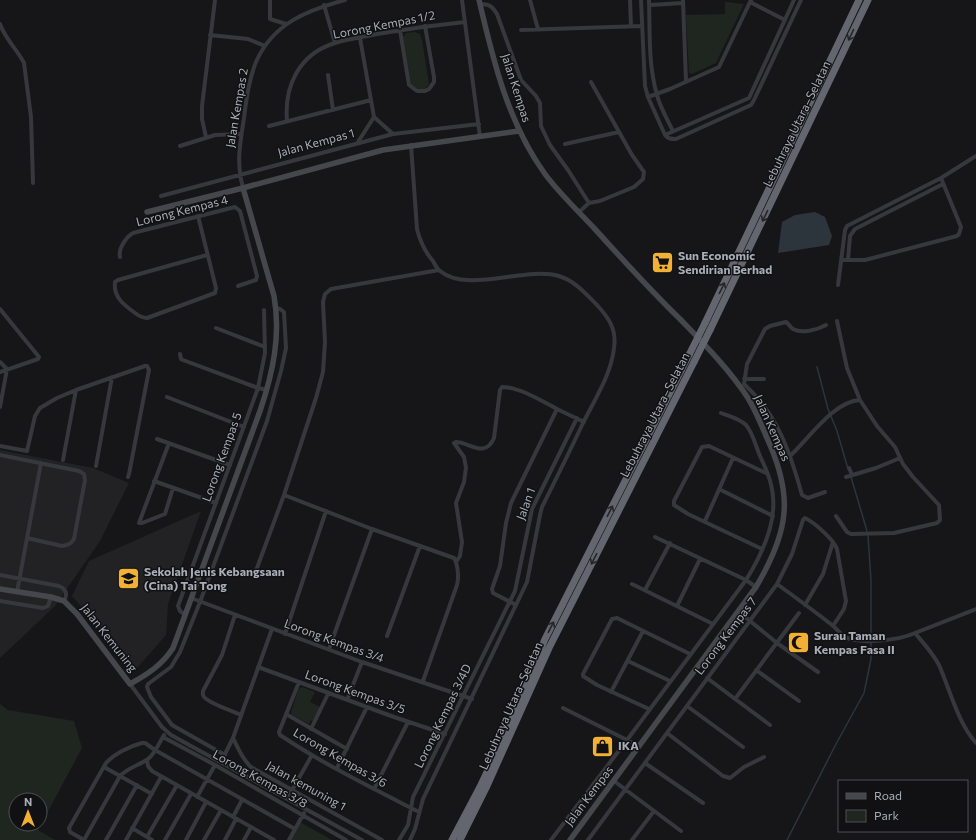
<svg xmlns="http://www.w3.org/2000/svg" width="976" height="840" viewBox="0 0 976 840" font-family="Commissioner,sans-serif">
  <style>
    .built { fill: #222225 }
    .green { fill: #1e261f; fill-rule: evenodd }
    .water { fill: #2c353c }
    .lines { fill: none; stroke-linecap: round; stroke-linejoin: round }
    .stream { stroke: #2c353c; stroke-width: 1.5 }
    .street { stroke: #37383d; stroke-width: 4 }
    .secondary { stroke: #45474d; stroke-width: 5.5 }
    .highway { stroke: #63666e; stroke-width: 7 }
    .highway-bridge { stroke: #63666e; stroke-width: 7 }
    .oneway { stroke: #26262a }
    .labels { text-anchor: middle; stroke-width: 3; stroke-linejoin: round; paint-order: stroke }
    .street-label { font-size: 12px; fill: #a8adb8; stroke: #111113 }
    .poi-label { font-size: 12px; font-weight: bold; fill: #a8adb8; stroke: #111113; text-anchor: start }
  </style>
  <rect width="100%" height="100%" fill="#161618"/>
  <path class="built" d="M0,450L93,468L129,483L100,541L55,606L0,658Z
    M201,511L168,604L166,635L137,668L72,596L89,561Z"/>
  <path class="green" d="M725,2L744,4L716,63L692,74L689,73L686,15L725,14Z
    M415,32L420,34L422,40L429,84L424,90H416L411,85L403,37L406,33Z
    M302,687L315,692L310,702L320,707L313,721L311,720L309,724L292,715L291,712L298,690Z
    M0,704L8,710L74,721L82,748L38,830L55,840H0ZM16,800H40V824H16Z
    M300,822L332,840H290Z"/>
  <path class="water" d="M815,212L825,217L832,236L829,245L778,253L782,222L795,215Z"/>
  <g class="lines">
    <path class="stream" d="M817,367L828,409L837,431L848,469
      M851,477L867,531
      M787,840L836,744L864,693L871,659V580L868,536"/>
    <path class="street" d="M270,0V19L286,24
      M462,0L480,137
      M530,0L538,29
      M630,0L631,26
      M641,0L645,86L648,97L665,135C668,139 671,139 676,139L751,105L754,100L801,0
      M649,0C650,31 648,64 657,95C660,107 667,119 673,131
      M683,0L686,82
      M750,2L785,20
      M480,4C489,4 492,6 497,14L521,80L536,96L540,103L541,126L550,145L568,170L589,203
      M324,5L335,43
      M650,5L683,3
      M0,24C5,39 17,49 24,63L31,117L33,183
      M400,30L409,85L417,91H425L429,89L434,82V77L425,26
      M521,30L642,26
      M210,35L248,39L265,46
      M360,38L374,117L393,134
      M328,75L333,110
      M648,97L670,89L719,67L751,0
      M287,121C284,86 299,54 335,43C348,39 363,37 377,34C406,29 435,25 465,22
      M269,126L371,100
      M665,135L749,98L794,0
      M206,137L202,119V106L215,0
      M358,142L374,117
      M565,144L619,132
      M180,146L215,135L241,134
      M243,188C236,162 240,144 244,118C246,100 249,79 256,62C273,23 308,10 345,0
      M161,196L393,134L479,124
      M579,212L589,203L600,201L634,187L643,179L644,172L632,155L591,82
      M198,216L216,288L215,293L147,318C142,318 139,316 135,313C124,305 113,297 115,282L118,280L207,255
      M120,257C118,249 126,237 133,233L235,207L240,211L257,276L256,280L238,286
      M841,260H865L957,236L959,234L961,227L941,178
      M848,260L850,236L855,229L943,184
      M838,285L845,230L847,226L941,178L976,156
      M0,309L39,357L38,359L0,372
      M216,328L265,347
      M180,354L181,359L183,360L258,388L267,390
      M0,362L7,369
      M744,379H764
      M744,384C778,415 790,452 802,495L808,498L825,492
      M744,384L747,364L765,329L770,326L786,322C789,324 790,327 793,329C802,334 817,330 826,325
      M167,397L244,427
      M0,407L7,369
      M157,439L230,465
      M169,443L139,523H142L165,514L173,488
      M0,446L27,451L35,416L40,408L57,398L76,390L145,366H147L149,370L129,474L128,477
      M0,455L79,471L84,474L85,480L74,539C71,544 68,545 62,546L27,538
      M791,455C809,438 834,401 860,400
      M63,460L76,390
      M96,466L112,377
      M849,468L852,475
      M846,477L876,468L900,458
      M154,481L216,503
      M719,489L773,516
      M284,495L372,529L454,558C458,565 459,577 457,585L423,681
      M836,516L847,532L851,534L894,533L937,523L940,520L939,505L913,477L903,464L895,447L877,426L860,400L847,368L837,321
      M705,521L733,458
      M655,537L746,580L756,587
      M762,549L688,514L674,505V501L702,447L709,446L768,474
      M456,562L460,556L462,542L456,503L464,482L466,468L464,457L454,443L456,442C469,442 485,459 494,438L500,390L502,387C519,387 542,401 557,409
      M0,575L59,586C66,589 68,594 64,601
      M254,576L284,495L316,398L323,372L325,342L323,302L325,294L331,289L439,270
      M632,584L713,624
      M777,584C795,597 814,611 832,625C836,628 840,634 845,637C860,645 900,640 915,633C924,644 932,652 939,665C950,690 958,723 976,743
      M645,590L670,543
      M17,592L41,463
      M191,598L362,662L472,699
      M0,601L43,608L48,606L51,597
      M516,605L493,593L492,589L500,566L506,523L511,503L557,409L584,422
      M805,605L823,574L833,542
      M677,606L700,559
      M739,612L777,643L818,672
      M186,615L180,611L178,606L258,388L265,353L264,310
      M235,615L222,655L203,691C203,694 202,694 204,697C210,704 233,711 241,715
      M915,633L976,609
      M285,634L326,511
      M387,636L420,546
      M329,649L372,529
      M628,661L670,681
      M258,667L394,717L445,734
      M756,670L799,701
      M707,678L770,725
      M299,682L279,732L280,735C323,764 372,788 419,812
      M130,684L162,727L171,735L362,840
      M611,692L643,631
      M735,699L799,613
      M347,700L362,662
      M687,706L743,747
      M563,708L639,746
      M649,709L597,685L583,676V674L612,619L617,618L690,654
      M286,714L347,749
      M311,729L328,694
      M667,733L723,776L730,778L744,767L764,757
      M163,737L215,765L346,840
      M233,738C238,748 242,759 251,767L382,840
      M225,755L172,725L151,697L147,687L148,684L171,667L180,652L200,602L267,421L281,371L286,348L284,312L280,309L276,308
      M147,760L148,766L152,771L274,840
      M221,762L233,738L272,629
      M645,763L703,803
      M104,767L152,794
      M337,768L367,707
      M614,781L681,831
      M374,789L408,722
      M197,797L215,765
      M287,799L312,755
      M233,817L242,800
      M132,828L152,840
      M147,837L177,785
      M84,840L70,832L69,828L106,763C114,754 130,746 142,743H145L155,750L295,829
      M84,840L120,776C129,767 138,766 148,759C155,754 159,743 164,735
      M106,840L137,785
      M126,840L161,777
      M165,840L191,794
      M186,840L206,802
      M204,840L221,810
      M225,840L236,819
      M244,840L251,827
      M289,840L304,813
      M399,840L408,825L413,797L515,591L532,509L577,418
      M410,840L415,829L423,799L527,582L540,515L542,507C556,479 570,451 583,423C595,399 611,375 614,348C617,329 608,317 597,305C585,293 575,281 559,276C525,266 468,294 440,271C437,269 435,265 433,261C425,252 420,241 417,229L411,145
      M551,840L627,740L746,580C761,556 776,526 773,497C772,482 766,469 760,456C756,447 753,433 746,425C740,419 729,416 721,413
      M588,840L777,584L792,554L803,520L805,518C814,522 834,540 837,549L846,601L844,609L833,626
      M632,840L654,811"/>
    <path class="secondary" d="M479,0C493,60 508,123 545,174C559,193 578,211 594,228C622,259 650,290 680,319C704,344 729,369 748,398C757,413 763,429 770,445C779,466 786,490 784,513C782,538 769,565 756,587L570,840
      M147,212L243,188L383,150L519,131
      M0,589L51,597L64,601L77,614L130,684C148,674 162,665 173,648L260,411C273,373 281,335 274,296L243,188"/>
    <path class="highway" d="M705,323L859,0
      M710,330L868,0
      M452,840L480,787L515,712L545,639L689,355
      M460,840L486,788L549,648L694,362"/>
    <path class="highway-bridge" d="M689,355L705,323
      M694,362L710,330"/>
  </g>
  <defs><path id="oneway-shaft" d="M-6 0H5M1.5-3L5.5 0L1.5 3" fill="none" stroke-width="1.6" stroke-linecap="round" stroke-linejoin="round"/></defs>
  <g class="oneway">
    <use href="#oneway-shaft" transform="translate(851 35) rotate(115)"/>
    <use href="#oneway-shaft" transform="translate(765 216) rotate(116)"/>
    <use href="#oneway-shaft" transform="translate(722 288) rotate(-64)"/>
    <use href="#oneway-shaft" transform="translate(610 511) rotate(-63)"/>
    <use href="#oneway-shaft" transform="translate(594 559) rotate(117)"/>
    <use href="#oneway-shaft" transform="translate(551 627) rotate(-63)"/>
  </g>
  <defs>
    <symbol id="supermarket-square" viewBox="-11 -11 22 22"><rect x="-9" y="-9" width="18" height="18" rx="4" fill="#f2b134" stroke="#111113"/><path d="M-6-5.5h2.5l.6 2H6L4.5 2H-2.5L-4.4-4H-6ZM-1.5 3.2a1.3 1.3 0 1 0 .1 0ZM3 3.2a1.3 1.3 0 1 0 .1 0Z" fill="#111"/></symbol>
    <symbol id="school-square" viewBox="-11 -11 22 22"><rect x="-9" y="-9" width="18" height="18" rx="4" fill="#f2b134" stroke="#111113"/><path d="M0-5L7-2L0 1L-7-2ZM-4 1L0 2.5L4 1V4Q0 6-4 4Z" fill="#111"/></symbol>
    <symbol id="mosque-square" viewBox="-11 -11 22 22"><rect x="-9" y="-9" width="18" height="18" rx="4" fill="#f2b134" stroke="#111113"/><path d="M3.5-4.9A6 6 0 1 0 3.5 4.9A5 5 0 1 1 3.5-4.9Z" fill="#111"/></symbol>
    <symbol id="shop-square" viewBox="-11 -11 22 22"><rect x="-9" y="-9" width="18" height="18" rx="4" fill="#f2b134" stroke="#111113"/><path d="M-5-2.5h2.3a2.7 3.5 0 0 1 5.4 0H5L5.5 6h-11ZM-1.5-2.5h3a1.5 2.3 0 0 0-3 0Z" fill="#111"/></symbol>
  </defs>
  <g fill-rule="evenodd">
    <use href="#supermarket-square" x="650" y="250" width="25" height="25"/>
    <use href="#school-square" x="116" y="566" width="25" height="25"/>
    <use href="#mosque-square" x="786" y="630" width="25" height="25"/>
    <use href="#shop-square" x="590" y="734" width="25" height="25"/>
  </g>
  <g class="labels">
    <g class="street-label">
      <text transform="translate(384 25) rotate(-11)" y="4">Lorong Kempas 1/2</text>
      <text transform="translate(516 88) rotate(72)" y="4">Jalan Kempas</text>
      <text transform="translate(237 108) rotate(-80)" y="4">Jalan Kempas 2</text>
      <text transform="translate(797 124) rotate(-64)" y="4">Lebuhraya Utara–Selatan</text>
      <text transform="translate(316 143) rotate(-15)" y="4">Jalan Kempas 1</text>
      <text transform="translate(182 211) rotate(-14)" y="4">Lorong Kempas 4</text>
      <text transform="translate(655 415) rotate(-63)" y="4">Lebuhraya Utara–Selatan</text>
      <text transform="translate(772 428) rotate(66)" y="4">Jalan Kempas</text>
      <text transform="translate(222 457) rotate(-70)" y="4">Lorong Kempas 5</text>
      <text transform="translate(526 504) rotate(-70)" y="4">Jalan 1</text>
      <text transform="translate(726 636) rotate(-53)" y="4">Lorong Kempas 7</text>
      <text transform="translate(109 638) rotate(52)" y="4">Jalan Kemuning</text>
      <text transform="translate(334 641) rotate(20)" y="4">Lorong Kempas 3/4</text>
      <text transform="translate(355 692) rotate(20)" y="4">Lorong Kempas 3/5</text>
      <text transform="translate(511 706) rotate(-66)" y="4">Lebuhraya Utara–Selatan</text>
      <text transform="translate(443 716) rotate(-64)" y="4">Lorong Kempas 3/4D</text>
      <text transform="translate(340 758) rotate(30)" y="4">Lorong Kempas 3/6</text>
      <text transform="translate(260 779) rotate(29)" y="4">Lorong Kempas 3/8</text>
      <text transform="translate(306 786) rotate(29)" y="4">Jalan kemuning 1</text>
      <text transform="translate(589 796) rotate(-53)" y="4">Jalan Kempas</text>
    </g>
    <g class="poi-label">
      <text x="678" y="260">Sun Economic<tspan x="678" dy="14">Sendirian Berhad</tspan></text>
      <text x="144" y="576">Sekolah Jenis Kebangsaan<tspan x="144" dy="14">(Cina) Tai Tong</tspan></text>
      <text x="814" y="640">Surau Taman<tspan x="814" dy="14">Kempas Fasa II</tspan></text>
      <text x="618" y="750">IKA</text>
    </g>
  </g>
  <rect x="838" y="780" width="130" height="52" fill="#111113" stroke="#4d4f55"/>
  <rect x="846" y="793" width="20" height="6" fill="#45474d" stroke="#4d4f55"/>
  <text x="874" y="800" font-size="12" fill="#a8adb8">Road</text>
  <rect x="846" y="810" width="20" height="12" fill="#1e261f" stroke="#4d4f55"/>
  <text x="874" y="820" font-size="12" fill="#a8adb8">Park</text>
  <g transform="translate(28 812)"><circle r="19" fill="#111113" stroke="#4d4f55"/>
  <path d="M0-3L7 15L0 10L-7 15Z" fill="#f2b134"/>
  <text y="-6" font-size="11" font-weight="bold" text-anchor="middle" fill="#a8adb8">N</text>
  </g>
</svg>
